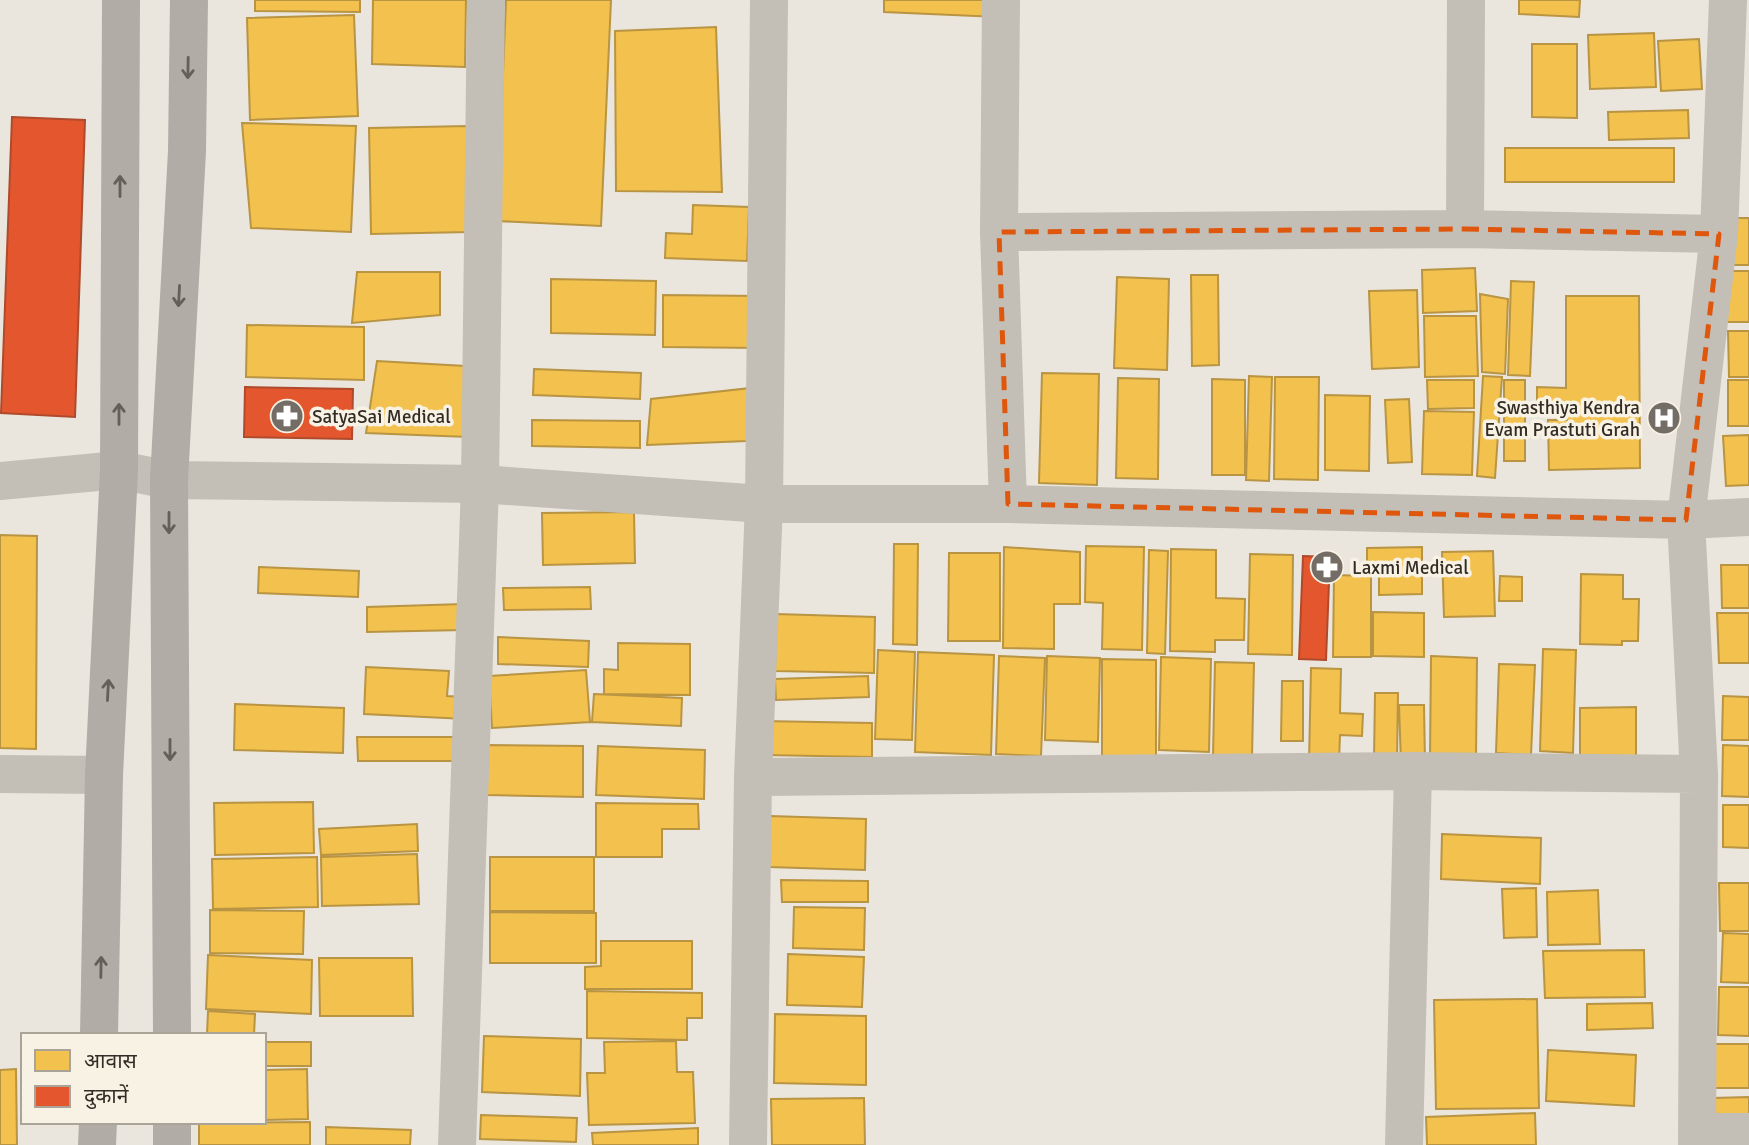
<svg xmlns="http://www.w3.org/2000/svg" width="1749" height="1145" viewBox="0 0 1749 1145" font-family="Signika,'Noto Sans Devanagari',sans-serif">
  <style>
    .homes { fill: #f2c14e; stroke: #b99442; stroke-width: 2 }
    .shops { fill: #e4572e; stroke: #af4a2c; stroke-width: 2 }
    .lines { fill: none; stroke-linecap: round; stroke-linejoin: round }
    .minor { stroke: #c3beb6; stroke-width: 38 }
    .major { stroke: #b1aca6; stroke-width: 38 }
    .oneway { stroke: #655f59 }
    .marked { fill: none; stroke: #df570d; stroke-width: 5; stroke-dasharray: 14 9; stroke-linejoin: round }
    .labels { text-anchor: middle; stroke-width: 7; stroke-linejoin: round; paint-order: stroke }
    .poi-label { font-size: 19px; fill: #332c26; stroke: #f8f2e4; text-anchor: start }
  </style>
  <rect width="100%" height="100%" fill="#eae6de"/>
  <path class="homes" d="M255,0H360V12L255,11Z
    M373,0H466L465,67L372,64Z
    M506,0H611L601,226L497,221Z
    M884,0H998V17L884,12Z
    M1519,0H1580L1579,17L1519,14Z
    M354,15L358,116L250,120L247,18Z
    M716,27L722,192L616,191L615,31Z
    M1654,33L1656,87L1590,89L1588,35Z
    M1699,39L1702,89L1661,91L1658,41Z
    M1532,44H1577V118L1532,117Z
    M1688,110L1689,138L1609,140L1608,112Z
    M242,123L356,126L351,232L251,228Z
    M467,126L469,232L371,234L369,128Z
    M1505,148H1674V182H1505Z
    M693,205L749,207L747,261L665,258L666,233L692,234Z
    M1732,218H1749V265H1732Z
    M1475,268L1477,311L1423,313L1422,270Z
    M1723,271H1749V322H1723Z
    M357,272H440V315L352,323Z
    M1191,275H1218L1219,365L1192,366Z
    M1117,277L1169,279L1167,370L1114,368Z
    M551,279L656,281L655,335L551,333Z
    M1511,281L1534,282L1530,376L1508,375Z
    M1417,290L1419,367L1372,369L1369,291Z
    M1480,294L1508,299L1505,374L1482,372Z
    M663,295L760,296V348L663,347Z
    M1566,296H1639L1640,468L1549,470L1548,420H1567V403H1537V387L1566,388Z
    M1424,316H1476L1478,376L1425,377Z
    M247,325L364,327V380L246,377Z
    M1728,331H1749V377H1729Z
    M377,361L465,366L468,437L366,433Z
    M534,369L641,373L640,399L533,395Z
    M1042,373L1099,374L1097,485L1039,483Z
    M1249,376L1272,377L1269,481L1246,480Z
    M1483,376L1502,377L1495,478L1477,476Z
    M1275,377H1319L1318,480L1274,479Z
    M1118,378L1159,379L1158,479L1116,478Z
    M1212,379L1245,380V475H1212Z
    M1427,380H1474V408L1428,409Z
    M1504,380H1525V461H1504Z
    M1728,380H1749V426H1728Z
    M751,388L747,441L647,445L651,399Z
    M1325,395L1370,396L1369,471L1325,470Z
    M1409,399L1412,462L1388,463L1385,400Z
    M1424,411L1474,412L1472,475L1422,474Z
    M532,420L640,421V448L532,446Z
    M1749,435V485L1726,486L1723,436Z
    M634,512L635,563L543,565L542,513Z
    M0,535L37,536L36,749L0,748Z
    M894,544H918L917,645L893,644Z
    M1086,546L1144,547L1142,650L1102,649L1103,603L1085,602Z
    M1004,547L1080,552V604H1054V649L1003,648Z
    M1422,547V594L1379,595V564H1367V548Z
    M1171,549L1216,550V598L1245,599L1244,640H1215V652L1170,651Z
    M1149,550L1168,551L1165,654L1147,653Z
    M1493,551L1495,616L1444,617L1442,552Z
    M949,553H1000V641H948Z
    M1250,554L1293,555L1292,655L1248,654Z
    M1721,565H1749V608H1722Z
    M259,567L359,571L358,597L258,593Z
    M1581,574L1623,575V599H1639L1638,641H1622V645L1580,644Z
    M1334,575L1371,576V657H1333Z
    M1500,576L1522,577V601H1499Z
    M590,587L591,609L504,610L503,588Z
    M463,604L464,630L367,632V607Z
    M1373,612L1424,613V657L1373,656Z
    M1717,613H1749V663H1719Z
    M776,614L875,617L874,673L775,671Z
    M498,637L589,641L588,667L498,664Z
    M618,643L690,644V695L604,694V669L618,670Z
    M1543,649L1576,650L1573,753L1540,751Z
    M878,650L915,652L912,740L875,739Z
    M918,652L994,655L991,755L915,752Z
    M999,656L1045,658L1041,756L996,754Z
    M1047,656L1100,658L1098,742L1045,740Z
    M1431,656L1477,658L1476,758L1430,757Z
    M1161,657L1211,659L1209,752L1159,750Z
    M1102,659L1156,660V759L1102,758Z
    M1215,662L1254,663L1252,757L1213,756Z
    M1499,664L1535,665L1531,755L1496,753Z
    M366,667L449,671L447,696L466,697L465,719L364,714Z
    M1311,668L1341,669L1340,713L1363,714L1362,736L1340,735L1339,762H1309Z
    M586,670L590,722L492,728L489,676Z
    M868,676L869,697L776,700L775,679Z
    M1282,681H1303V741H1281Z
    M1375,693H1398L1397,760L1374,759Z
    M594,694L682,698L681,726L592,722Z
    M1723,696L1749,697V740H1722Z
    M235,704L344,708L343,753L234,750Z
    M1399,705H1424L1425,763L1401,764Z
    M1636,707V758L1580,759V708Z
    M759,721L872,723V757L758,755Z
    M357,737H457V761H358Z
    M486,745L583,746V797L486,795Z
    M1723,745L1749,746V797L1722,796Z
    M598,746L705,750L704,799L596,795Z
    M313,802L314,853L215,855L214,803Z
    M596,803L698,804L699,829H662V857H596Z
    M1723,805H1749V848L1723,847Z
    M770,816L866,819L865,870L769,867Z
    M417,824L418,851L321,855L319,829Z
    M1442,834L1541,838L1540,884L1441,879Z
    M417,854L419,904L322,906L321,857Z
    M317,857L318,907L213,909L212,859Z
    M490,857H594V911H490Z
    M781,880L868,881V902H782Z
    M1719,883H1749V931H1720Z
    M1536,888L1537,937L1504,938L1502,889Z
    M1598,890L1600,944L1548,945L1547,892Z
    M794,907L865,908L864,950L793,948Z
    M210,910L304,911L303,954L210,953Z
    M490,912L596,913V963H490Z
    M1723,933L1749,934V983L1721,982Z
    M601,941H692V989H585V967L601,966Z
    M1644,950L1645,997L1545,998L1543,951Z
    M788,954L864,957L862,1007L787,1005Z
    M208,955L312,960L311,1014L206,1009Z
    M319,958H412L413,1016H320Z
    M1719,987H1749V1036L1718,1035Z
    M587,991L702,993V1018H687V1040L587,1038Z
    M1537,999L1539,1108L1436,1109L1434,1000Z
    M1652,1003L1653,1028L1587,1030V1004Z
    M208,1011L255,1014L254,1035H207Z
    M775,1014L866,1016V1085L774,1083Z
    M484,1036L581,1039L580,1096L482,1092Z
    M676,1041L677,1072H693L695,1123L589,1125L587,1073H605L604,1042Z
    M264,1042H311V1066H264Z
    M1711,1044H1749V1088H1711Z
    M1548,1050L1636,1055L1634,1106L1546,1101Z
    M16,1069L17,1145H0V1070Z
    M307,1069L308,1119L264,1120V1070Z
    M1749,1097V1121L1714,1123L1713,1098Z
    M864,1098L865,1145H772L771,1099Z
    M1535,1113L1536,1145H1427L1426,1117Z
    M481,1115L577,1118L576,1142L480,1139Z
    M310,1122V1145H199V1123Z
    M326,1127L411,1130L410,1145H326Z
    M698,1128V1145H593L592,1133Z"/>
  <path class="shops" d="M12,117L85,120L75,417L1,413Z
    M245,387L353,389L352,439L244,437Z
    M1303,556L1330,557L1326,660L1299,659Z"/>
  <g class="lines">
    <path class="minor" d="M1001,0L999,232L1008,504
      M1465,229L1466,0
      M999,232L1465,229L1719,234
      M0,481L119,470L169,480L480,484L764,504H1008L1686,520L1749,517
      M0,774L104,775
      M753,777L1413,771L1699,774
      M1698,1132H1749
      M457,1145L480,484L486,0
      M748,1145L753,777L764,504L769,0
      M1404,1145L1413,771
      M1697,1145L1699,774L1686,520L1719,234L1728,0"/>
    <path class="major" d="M99,1035L104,775L119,470L121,0
      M172,1035L169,480L187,151L189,0
      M172,1122V1145
      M97,1145L98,1122"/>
  </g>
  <defs><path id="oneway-shaft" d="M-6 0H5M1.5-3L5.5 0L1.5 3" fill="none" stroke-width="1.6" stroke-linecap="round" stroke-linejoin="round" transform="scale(1.75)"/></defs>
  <g class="oneway">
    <use href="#oneway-shaft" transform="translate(188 68) rotate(91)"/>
    <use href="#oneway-shaft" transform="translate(120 186) rotate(-90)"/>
    <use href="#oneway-shaft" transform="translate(179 296) rotate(93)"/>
    <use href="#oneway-shaft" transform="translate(119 414) rotate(-90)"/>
    <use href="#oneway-shaft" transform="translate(169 523) rotate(90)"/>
    <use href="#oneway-shaft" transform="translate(108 690) rotate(-87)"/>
    <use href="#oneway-shaft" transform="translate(170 750) rotate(90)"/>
    <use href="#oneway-shaft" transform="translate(101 967) rotate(-89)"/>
  </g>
  <path class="marked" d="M1465,229L1719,234L1686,520L1008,504L999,232Z"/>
  <defs>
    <symbol id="pharmacy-disc" viewBox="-11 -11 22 22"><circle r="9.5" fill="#736d66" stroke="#f8f2e4"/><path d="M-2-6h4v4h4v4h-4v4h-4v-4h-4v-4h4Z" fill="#fff"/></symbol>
    <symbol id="hospital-disc" viewBox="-11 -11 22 22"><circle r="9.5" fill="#736d66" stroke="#f8f2e4"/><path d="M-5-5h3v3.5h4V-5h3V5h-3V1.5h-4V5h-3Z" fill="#fff"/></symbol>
  </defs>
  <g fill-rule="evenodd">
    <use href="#pharmacy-disc" x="268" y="397" width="38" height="38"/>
    <use href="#hospital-disc" x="1645" y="399" width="38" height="38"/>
    <use href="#pharmacy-disc" x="1308" y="548" width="38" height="38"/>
  </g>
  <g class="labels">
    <g class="poi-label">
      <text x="1640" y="414" text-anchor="end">Swasthiya Kendra<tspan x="1640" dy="22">Evam Prastuti Grah</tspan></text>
      <text x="312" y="423">SatyaSai Medical</text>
      <text x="1352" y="574">Laxmi Medical</text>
    </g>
  </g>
  <rect x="21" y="1033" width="245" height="91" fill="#f8f2e4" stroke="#a9a398" stroke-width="2"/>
  <rect x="35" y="1050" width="35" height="21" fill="#f2c14e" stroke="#a9a398" stroke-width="2"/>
  <text x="84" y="1068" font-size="21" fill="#332c26">आवास</text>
  <rect x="35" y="1086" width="35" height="21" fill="#e4572e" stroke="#a9a398" stroke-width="2"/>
  <text x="84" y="1103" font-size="21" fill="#332c26">दुकानें</text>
</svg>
